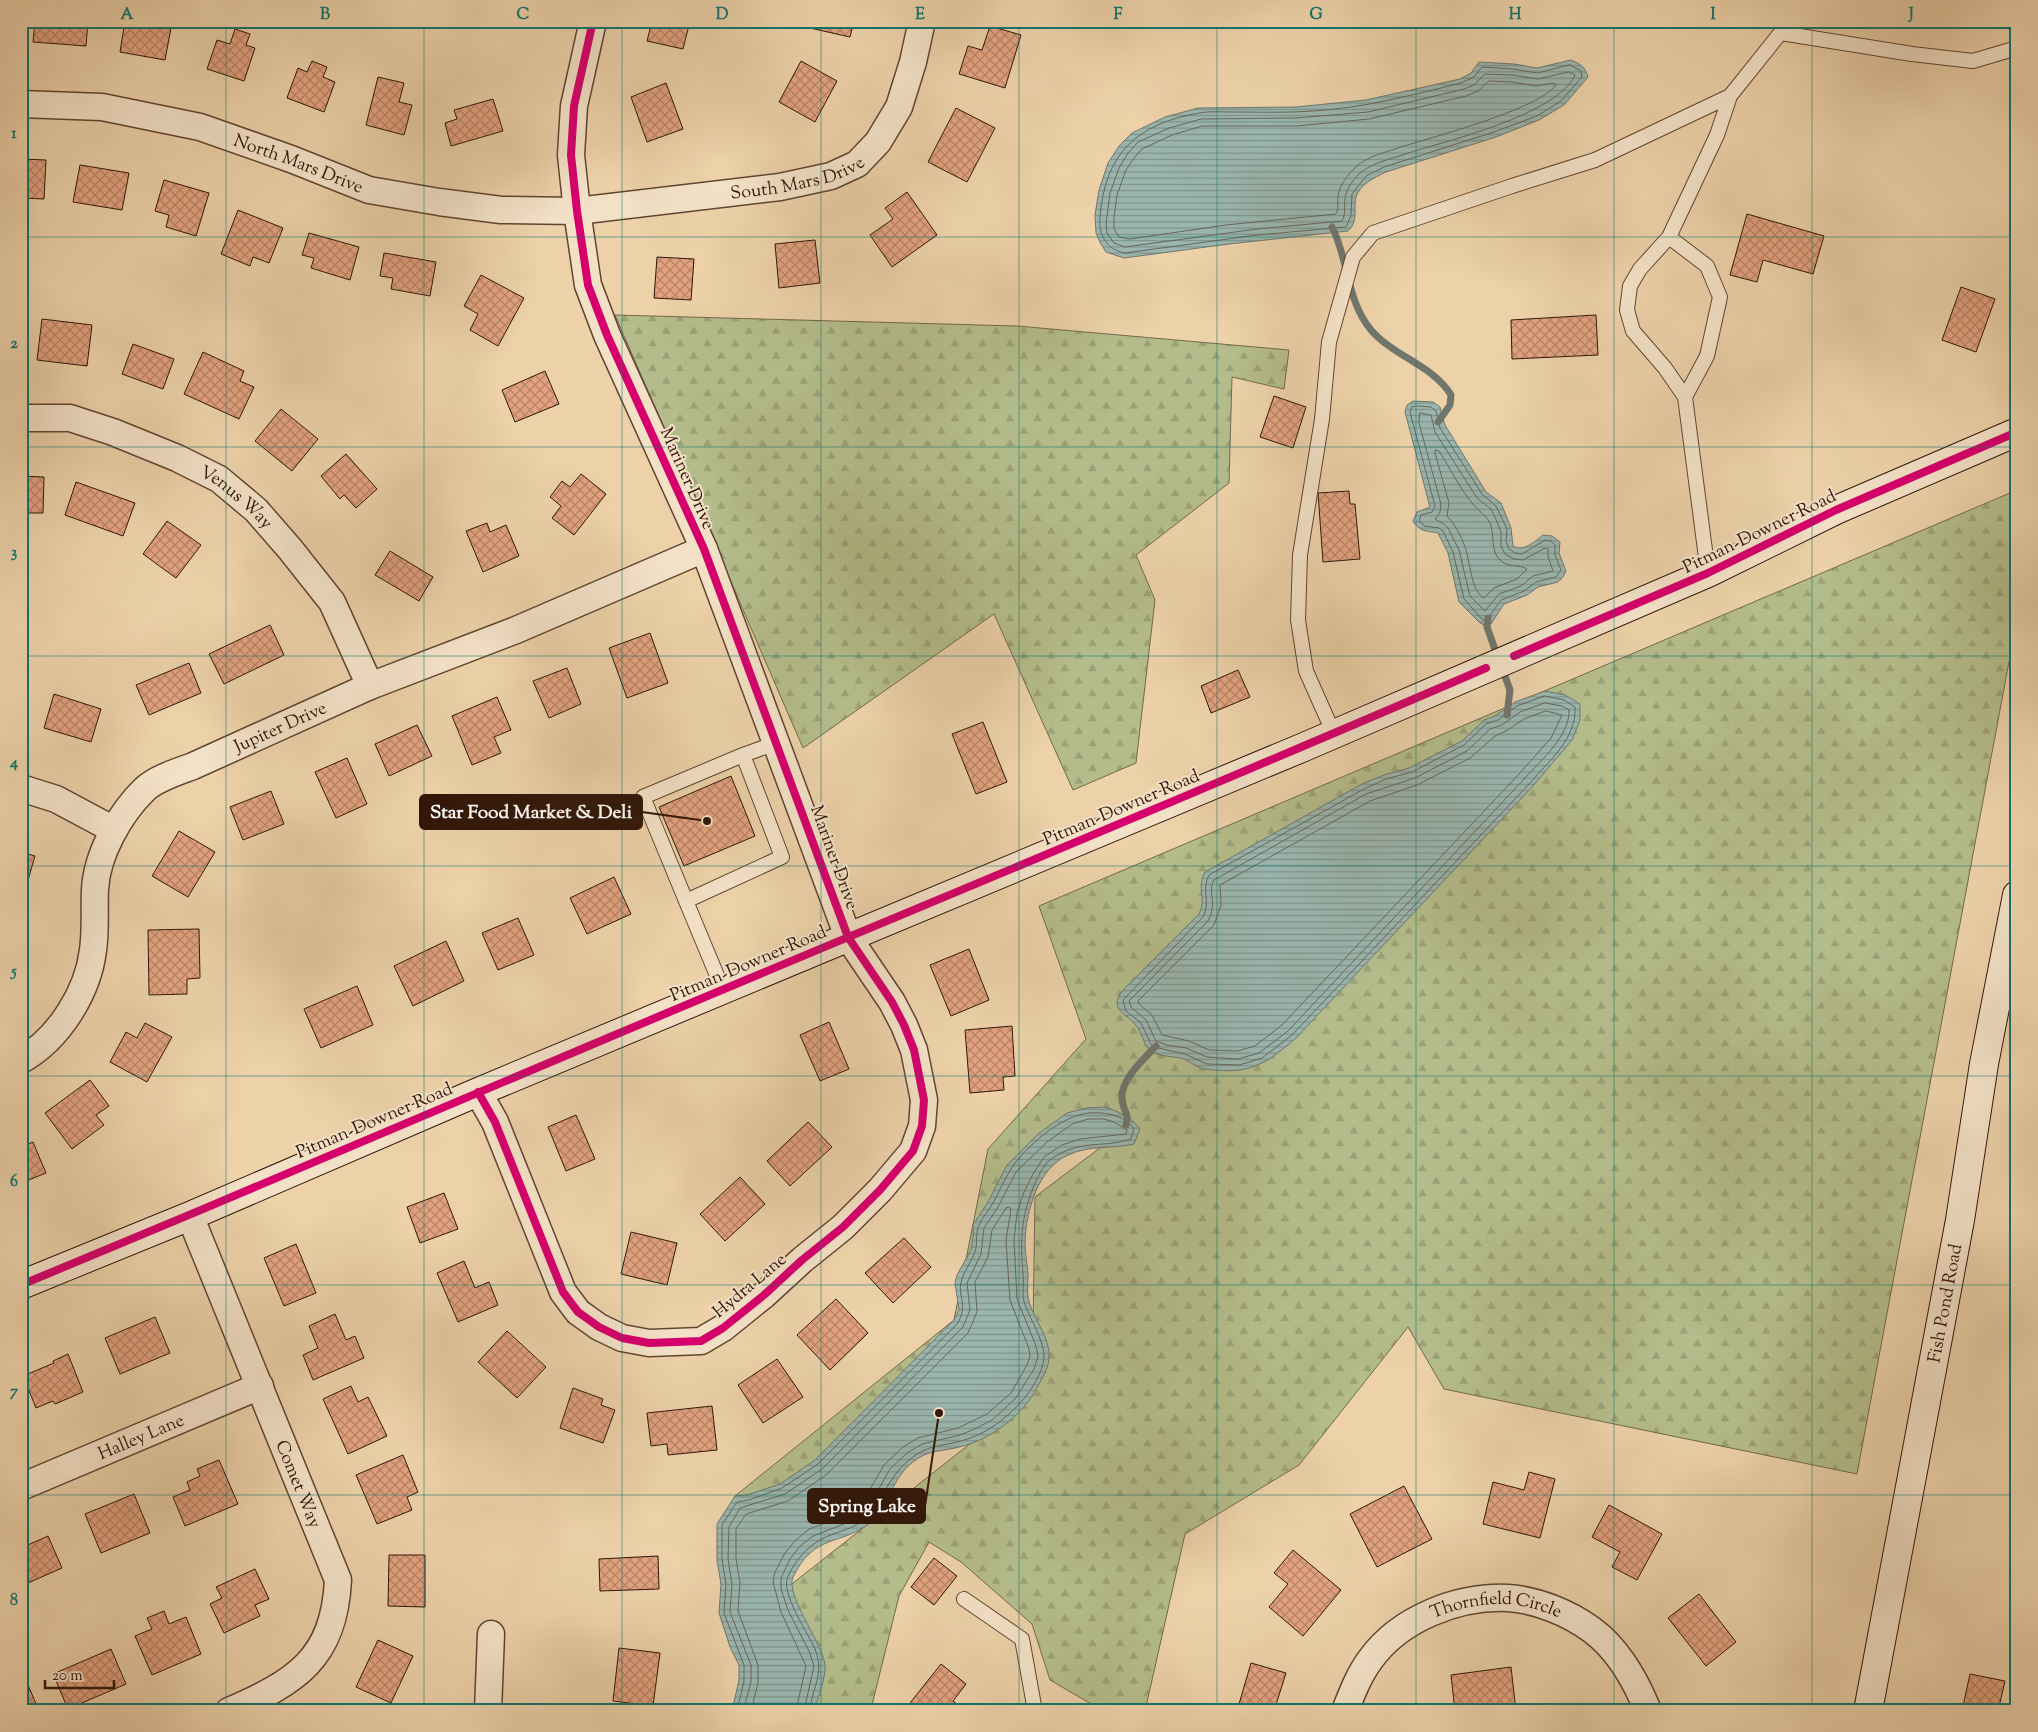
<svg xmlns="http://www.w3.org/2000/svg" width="2038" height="1732" viewBox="0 0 2038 1732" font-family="'Sorts Mill Goudy',serif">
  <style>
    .forest { fill: url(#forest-firs); stroke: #72694a }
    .water { fill: url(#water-rules); stroke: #70766c }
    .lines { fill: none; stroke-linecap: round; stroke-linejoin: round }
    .shore { stroke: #66665c; stroke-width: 1 }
    .stream { stroke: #70766c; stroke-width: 7 }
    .building { fill: url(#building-cross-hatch); stroke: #311608 }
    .lane-casing { stroke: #604530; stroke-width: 16 }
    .street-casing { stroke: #604530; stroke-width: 29 }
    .secondary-casing { stroke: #311608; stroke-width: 30 }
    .lane { stroke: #f3e1c7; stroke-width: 14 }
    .street { stroke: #f3e1c7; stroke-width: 26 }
    .secondary { stroke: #f3e1c7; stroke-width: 28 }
    .cycleway-casing { stroke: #f3e1c7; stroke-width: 11 }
    .cycleway { stroke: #d6006c; stroke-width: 8 }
    .grid { fill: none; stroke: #0f766e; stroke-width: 1; stroke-opacity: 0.55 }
    .labels { text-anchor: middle; stroke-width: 4; stroke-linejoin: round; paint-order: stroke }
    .street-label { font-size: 18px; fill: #311608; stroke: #f3e1c7 }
    .leader { fill: none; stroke: #311608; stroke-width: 2 }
    .callout-dot { fill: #311608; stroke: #f3e1c7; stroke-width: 2 }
    .callout { fill: #311608; stroke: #311608; stroke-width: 2 }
    .callout-label { font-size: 19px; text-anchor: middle; font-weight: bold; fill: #fff }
    .neatline { fill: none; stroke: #0f766e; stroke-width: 2 }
    .grid-label { font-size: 16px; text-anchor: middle; font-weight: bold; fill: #0f766e }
  </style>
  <defs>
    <pattern id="forest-firs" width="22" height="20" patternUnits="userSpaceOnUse" patternTransform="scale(1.25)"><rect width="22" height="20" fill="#b4bc8b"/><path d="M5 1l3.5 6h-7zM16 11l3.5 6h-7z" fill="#9ba176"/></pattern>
    <pattern id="water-rules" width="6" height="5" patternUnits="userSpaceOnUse" patternTransform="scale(1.25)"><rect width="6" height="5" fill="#9ab6af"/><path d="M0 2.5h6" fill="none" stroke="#7e938c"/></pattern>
    <pattern id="building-cross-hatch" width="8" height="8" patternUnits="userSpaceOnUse" patternTransform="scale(1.25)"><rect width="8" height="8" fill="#e2a27f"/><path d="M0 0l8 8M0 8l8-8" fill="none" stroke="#b88366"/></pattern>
  </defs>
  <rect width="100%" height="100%" fill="#ecd1a9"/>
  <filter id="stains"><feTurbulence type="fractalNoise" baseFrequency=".004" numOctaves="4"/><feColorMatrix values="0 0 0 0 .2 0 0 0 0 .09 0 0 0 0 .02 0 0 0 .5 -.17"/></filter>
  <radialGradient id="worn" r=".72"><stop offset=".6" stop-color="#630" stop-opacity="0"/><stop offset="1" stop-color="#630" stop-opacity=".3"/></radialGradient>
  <path class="forest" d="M615,315L1017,326L1289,350L1284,389L1232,377L1229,483L1136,555L1155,600L1136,763L1073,790L994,614L803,748Z
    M2017,490V619L1857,1474L1444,1389L1408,1327L1299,1465L1185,1534L1145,1711H1103L1050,1680L1032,1624L961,1562L929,1542L899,1596L872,1705L881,1711H790L788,1587L1032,1395L1035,1197L1134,1122L1067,1113L961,1366L721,1584L735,1496L954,1320L988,1149L1086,1039L1039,906Z"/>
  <path class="water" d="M1571,60C1580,64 1585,66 1588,77L1564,105L1539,120L1496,137L1386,172C1374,178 1360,184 1356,197C1353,209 1359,221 1348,231L1229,244L1124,258L1106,252L1101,244L1096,233L1095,215L1099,190L1108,163L1119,146L1132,133L1165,117L1198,108L1296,107L1366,100L1460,79L1471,73L1479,62L1514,64L1537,68Z
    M1413,401L1433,402L1440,407L1445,425L1486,492L1501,503L1511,528L1513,546C1524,552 1534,542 1543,535L1552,536L1560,542L1559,553L1566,571L1563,577L1558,582L1538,587L1527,595L1504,604L1491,624L1487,627L1479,622L1459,602L1448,553L1438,533C1428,531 1419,532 1413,521L1417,512L1430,507L1405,412L1407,405Z
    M1545,691L1565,695L1580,704V720L1572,740L1533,786L1296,1038C1279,1052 1263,1067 1240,1070C1229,1071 1209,1071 1198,1067C1192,1064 1188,1060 1181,1058C1171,1056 1160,1057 1151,1051C1144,1046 1143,1036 1138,1028C1127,1012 1104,1010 1127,986L1199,914C1207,899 1196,888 1205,872L1362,784L1384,775L1409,768L1462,741L1484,720L1495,716L1515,702Z
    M1105,1107C1119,1112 1131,1117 1140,1129L1134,1144C1113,1149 1089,1145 1068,1155C1038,1168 1026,1211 1025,1242C1025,1253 1027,1263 1028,1274C1028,1282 1027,1290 1028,1297C1032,1318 1050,1336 1049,1357C1049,1369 1040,1382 1034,1393C1020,1417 990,1439 963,1446C950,1450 936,1450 924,1455C890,1472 893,1503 871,1522C840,1547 815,1532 793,1577C785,1595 823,1644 825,1665C827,1673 817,1701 814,1711H732L739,1680V1665L730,1647L719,1613L721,1584L717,1560V1524L735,1496L747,1495L780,1484L815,1460L954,1320L959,1310L955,1283L957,1275L971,1250L973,1237V1225L988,1202L1007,1165L1039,1133L1067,1113L1086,1108Z"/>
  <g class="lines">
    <path class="shore" d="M1570,65L1581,71L1582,77L1561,101L1537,116L1494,132L1384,167L1366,176L1352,194L1351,216L1346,227L1257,235L1125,253C1107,250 1098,235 1100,217C1105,153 1137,124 1199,113C1210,111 1222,112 1233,112C1260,112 1286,113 1313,111C1364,108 1412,95 1461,83L1474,77L1482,67L1513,69L1537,73Z
      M1569,72L1575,75C1557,115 1446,141 1405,154C1391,159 1375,162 1363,171C1355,176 1345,190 1345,199C1344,207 1346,214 1342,221L1257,229L1125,247L1114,243L1107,233L1106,224L1110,193L1119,168L1128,153L1138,142L1169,128L1201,119L1296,118L1368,112L1464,89L1474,85L1485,74L1512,75L1538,79Z
      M1489,81L1512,82L1536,86L1554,83L1556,85C1539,109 1433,137 1401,147C1387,152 1367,156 1356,167C1348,174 1339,186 1338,196C1337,202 1339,209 1336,214L1226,225L1130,239L1119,237L1114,229V217L1117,195L1126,170L1134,158L1142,149L1172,135L1202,126H1297L1369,119L1466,96L1478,91Z
      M1419,406L1431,407L1436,411L1440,428L1482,494L1496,506L1507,529L1506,541L1509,549L1515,553L1522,554L1545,540L1551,541L1555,545V555L1561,570L1556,577L1536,582L1524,591L1501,600L1486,621L1482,619L1464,599L1453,552L1443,531L1439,528L1425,526L1419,521L1421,515L1432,512L1435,506L1410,412L1412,407Z
      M1420,413L1431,415L1435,432L1477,498L1491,509L1495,517L1501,532V546L1505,554L1514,559L1523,560L1545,548L1548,549V556L1553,571L1533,576L1521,586L1499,594L1485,611L1470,596L1459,550L1448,528L1444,524L1435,519L1440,512L1441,504L1419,423Z
      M1436,450L1439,451C1450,468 1459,487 1472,503C1478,511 1485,514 1490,523C1495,535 1490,548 1499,559C1507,568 1519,564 1527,569L1517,579L1494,588L1484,598C1471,592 1470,560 1465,547C1461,536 1455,524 1447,516L1449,503L1435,453Z
      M1545,696L1564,700L1575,707C1577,738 1549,761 1530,783L1292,1035L1262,1058L1253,1061L1239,1065L1207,1064L1185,1054L1154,1047L1151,1044L1141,1023L1126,1011L1123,1000L1203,917C1211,901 1201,889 1209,875L1364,789L1386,779L1412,772L1464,745L1486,724L1498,720L1517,706Z
      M1545,703L1562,706L1569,710C1570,736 1541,760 1525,778L1288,1031L1259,1053L1238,1059L1207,1057L1186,1048L1167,1045L1156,1041L1146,1020L1131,1007L1129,1001L1208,921C1218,903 1207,891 1214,880L1366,794L1415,778L1467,751L1490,729L1502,725L1520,712Z
      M1546,711L1562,715L1551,738L1520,773L1282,1025L1255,1046L1237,1051L1209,1050L1189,1041L1162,1035L1152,1015L1139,1004L1138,1001L1214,925L1221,905L1220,885L1370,801L1417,785L1470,758L1495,736L1506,731L1524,719Z
      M737,1711L744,1681V1665L724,1613L726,1584L722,1559V1525L737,1502L749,1500L782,1488L818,1464L958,1323C969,1302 956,1296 962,1279C965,1269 972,1261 975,1252C978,1243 975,1233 979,1225C982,1217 989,1211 993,1203C999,1192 1004,1180 1011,1169C1025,1147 1062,1115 1089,1113C1105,1112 1125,1115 1134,1129L1131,1139C1101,1149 1082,1138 1051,1159C1045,1163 1039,1174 1036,1181C1021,1215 1020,1238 1023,1274C1024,1283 1022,1293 1024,1302C1029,1318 1045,1341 1044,1358C1043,1372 1030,1393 1020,1403C1005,1420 984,1435 961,1441C948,1445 934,1445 923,1451C904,1460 893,1476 883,1494C879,1502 875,1511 868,1517C858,1526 845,1530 833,1534C811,1542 798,1556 788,1576C780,1593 808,1633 815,1649C825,1675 812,1686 810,1711
      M743,1711L751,1682V1665L730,1612L732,1584L728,1559L729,1527L740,1508L785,1494L822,1469L963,1327L970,1310L967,1283L981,1254L984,1228L998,1207L1016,1172L1047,1142L1072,1124L1088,1119H1104L1114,1122L1127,1130L1126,1134L1080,1139L1062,1145L1044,1157L1033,1174L1024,1192L1017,1213L1014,1240L1017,1299L1036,1346L1038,1356L1034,1369L1016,1398L992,1420L977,1428L960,1435L922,1444L907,1453L890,1469L867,1510L844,1524L813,1536L800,1546L790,1559L781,1578V1589L788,1610L809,1651L814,1666L804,1711
      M751,1711L758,1683V1665L738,1611L740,1583L736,1558V1529L746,1514L788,1501L826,1475L968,1333L977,1312L975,1282L988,1257L992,1230L1006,1208L1009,1207L1011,1209L1006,1240L1010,1300L1029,1349L1030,1356L1027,1365L1011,1393L987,1414L958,1428L918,1438L903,1447L884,1465L861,1505L841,1517L809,1529L795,1541L785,1553L775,1572L773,1582L781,1612L806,1666L796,1711"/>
    <path class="stream" d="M1332,227C1349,260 1346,300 1371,330C1393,356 1434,366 1451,395L1450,405L1438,422
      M1488,618L1487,627L1498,658
      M1502,668L1510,690L1507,715
      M1126,1125C1130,1114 1122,1109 1122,1098C1121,1079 1144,1059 1156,1046"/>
  </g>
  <path class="building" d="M35,21H88L86,46L33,42Z
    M125,21H152V24L171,28L165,60L120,52Z
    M652,21H690L683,49L647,41Z
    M812,21H854L850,37L810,28Z
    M990,26L1021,35L1005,88L959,74L968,46L982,50Z
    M235,29L250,34L246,45L255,48L244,81L207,69L217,40L230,44Z
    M312,61L327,67L323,77L335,82L324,112L287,98L298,68L307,72Z
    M801,61L837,81L815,122L779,102Z
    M378,77L404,83L399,102L412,105L404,135L366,125Z
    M666,83L683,129L647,142L631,97Z
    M493,99L503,131L451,146L445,123L457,119L454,110Z
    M956,108L995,128L967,182L928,162Z
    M21,159L46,160L44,199L21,198Z
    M80,165L129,173L122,210L73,202Z
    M164,180L209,193L196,236L166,227L169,215L155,211Z
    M907,192L937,235L892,267L870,235L893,219L885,208Z
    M238,210L283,228L269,263L253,257L250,266L221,254Z
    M1747,214L1824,236L1813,274L1763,260L1757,282L1730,275Z
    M309,233L359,247L350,280L311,268L314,258L302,255Z
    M815,240L820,283L779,288L775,244Z
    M384,253L436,262L430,296L391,289L393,278L380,276Z
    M657,257L694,259L691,300L654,298Z
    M481,275L524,298L498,346L470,330L478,314L464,306Z
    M1961,287L1995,299L1976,352L1942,340Z
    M1596,315L1598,355L1512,359L1511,320Z
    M42,319L92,325L87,366L37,360Z
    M133,344L174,359L163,389L122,374Z
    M203,352L244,371L240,381L254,387L239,419L184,394Z
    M545,371L559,404L515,422L502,390Z
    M1274,396L1306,407L1293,448L1260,437Z
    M281,409L318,439L292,471L255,441Z
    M346,454L377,489L356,508L344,495L340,499L321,476Z
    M581,474L606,494L574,535L552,518L561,506L550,497L562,481L570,487Z
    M21,476L44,477L43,513H21Z
    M76,482L135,503L123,536L65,515Z
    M1349,491L1350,504H1355L1360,559L1323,562L1318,493Z
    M167,521L201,545L176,578L143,554Z
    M487,523L490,532L506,525L519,556L483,572L466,531Z
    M390,551L433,577L419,601L375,575Z
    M270,625L284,655L224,684L209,654Z
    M650,633L668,683L627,698L609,648Z
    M189,663L201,693L149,715L136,685Z
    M567,668L581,704L549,718L533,681Z
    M1238,670L1250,697L1211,713L1201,686Z
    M54,694L101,709L91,742L44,728Z
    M497,697L511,730L494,737L501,753L472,765L452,716Z
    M983,722L1007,782L976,794L952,734Z
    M417,725L432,756L389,776L375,744Z
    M347,758L367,804L336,818L315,772Z
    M731,776L755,836L684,866L659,807Z
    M271,791L284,824L243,840L230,807Z
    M179,831L215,852L188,897L152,876Z
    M21,852L35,856L26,887L21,886Z
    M614,877L631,914L587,934L570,898Z
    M518,918L534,955L498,970L482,933Z
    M199,929L200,978L187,979V994L149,995L148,930Z
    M446,941L464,981L413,1006L394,966Z
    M969,949L989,1000L951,1016L930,965Z
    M357,986L373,1025L321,1048L304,1009Z
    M829,1022L849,1069L820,1081L800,1035Z
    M145,1023L172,1037L147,1082L110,1062L126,1032L137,1038Z
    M1012,1026L1015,1076L1003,1077L1004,1090L970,1093L965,1030Z
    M90,1080L109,1106L96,1115L104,1125L72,1149L45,1113Z
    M576,1115L595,1159L566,1171L548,1127Z
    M808,1122L832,1147L790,1186L767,1161Z
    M33,1142L46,1173L21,1183V1147Z
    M740,1177L765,1204L725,1241L700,1214Z
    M444,1193L458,1229L420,1243L407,1207Z
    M631,1232L677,1243L667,1285L621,1274Z
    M904,1238L931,1267L893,1303L865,1273Z
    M296,1244L316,1293L284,1306L264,1258Z
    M464,1261L475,1288L489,1282L498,1305L458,1322L437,1273Z
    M836,1299L868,1333L830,1370L797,1335Z
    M335,1314L346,1340L355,1336L364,1358L313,1380L303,1355L318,1348L309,1326Z
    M155,1317L170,1353L120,1374L105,1338Z
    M507,1331L546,1367L517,1398L478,1362Z
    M68,1354L83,1392L55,1404L53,1401L36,1408L23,1376L54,1363L53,1361Z
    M777,1359L803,1397L763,1423L738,1385Z
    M351,1386L358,1402L368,1397L387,1436L348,1454L323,1399Z
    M573,1388L603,1399L601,1405L615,1410L603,1443L560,1428Z
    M712,1406L717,1450L668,1455L667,1444L651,1446L647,1413Z
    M403,1455L418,1492L407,1497L412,1510L377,1524L356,1475Z
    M219,1460L238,1504L185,1526L173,1497L190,1490L187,1482L200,1476L197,1469Z
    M1529,1472L1555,1479L1540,1538L1483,1524L1493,1482L1524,1490Z
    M1404,1486L1432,1539L1377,1567L1350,1514Z
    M134,1494L150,1533L101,1553L85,1514Z
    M1609,1505L1662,1534L1637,1580L1612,1567L1620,1552L1592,1537Z
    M48,1536L62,1568L21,1586V1548Z
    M1293,1550L1341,1590L1303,1636L1269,1607L1288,1584L1274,1573Z
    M389,1555H425V1607L388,1606Z
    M658,1556L659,1589L600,1591L599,1559Z
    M934,1558L957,1576L934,1605L911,1587Z
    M255,1569L269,1599L255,1605L260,1616L224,1633L210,1604L222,1598L216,1587Z
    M1699,1594L1736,1642L1706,1666L1668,1618Z
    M164,1611L169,1624L186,1617L201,1654L152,1675L135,1636L152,1629L147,1618Z
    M378,1640L413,1656L391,1703L356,1687Z
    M619,1648L660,1653L653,1706L613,1701Z
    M111,1649L126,1684L68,1709L53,1674Z
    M1251,1663L1286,1673L1274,1711H1237Z
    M941,1664L966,1684L953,1701L966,1711H919L910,1703Z
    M1511,1667L1516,1711H1455L1451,1675Z
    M23,1673L39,1711H21V1674Z
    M1970,1674L2005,1681L1998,1711H1962Z
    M1731,1708H1771V1711H1731Z"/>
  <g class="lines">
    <defs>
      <path id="lane" d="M2011,21L2017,26
        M1781,33L1912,54L1973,61L2017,48
        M1669,237L1707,266L1720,297L1707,356L1685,397
        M1708,573L1685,397L1665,368L1633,331L1627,310L1630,286L1640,269L1669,237L1717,135L1730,96L1790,21
        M1334,734L1306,671L1298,620L1300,555L1322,419L1329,342L1353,257L1373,233L1512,186L1595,160L1730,96
        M686,901L643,797L743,755L776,743
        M723,990L686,901L782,857L743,755
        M964,1599L1022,1639L1035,1711"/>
      <g id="street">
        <path id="s1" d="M21,104L102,107L200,127L291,159L369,190L439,202L501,210L577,211L780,187L831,176L857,164L878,142L899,107L913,62L922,21"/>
        <path id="s2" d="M21,418H70L113,432L177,458L219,479L256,510L290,549L332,602L370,686"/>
        <path d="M21,788L56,799L114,830"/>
        <path id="s3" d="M21,1060C59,1039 88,992 93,950C96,930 94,909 95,889C97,854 120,813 145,789C157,778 177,772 193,766L370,686L516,630L704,549"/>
        <path d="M478,1092L495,1122L563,1292L578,1312L599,1327L622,1338L649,1343L701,1341L723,1328L764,1295L802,1260L843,1227L880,1190L913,1151L922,1126L924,1100L914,1050L904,1025L892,1002L848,937L704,549L607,335L588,285L577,211L571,155L574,106L593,21"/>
        <path id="s4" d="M190,1216L338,1580C334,1659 296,1682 229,1711"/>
        <path id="s5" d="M21,1487L260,1386"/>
        <path d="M488,1711L491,1634"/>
        <path id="s6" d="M1345,1711C1352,1693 1359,1675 1370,1660C1400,1618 1458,1596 1508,1598C1537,1600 1569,1613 1592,1630C1619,1650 1636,1681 1648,1711"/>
      </g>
      <g id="secondary">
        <path d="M21,1285L190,1216L478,1092L1304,747L1708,573L1836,510L2017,432"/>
        <path id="s7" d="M1868,1711L1960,1220L1984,1064L2017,895"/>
      </g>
    </defs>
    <use href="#lane" class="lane-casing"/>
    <use href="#street" class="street-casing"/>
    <use href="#secondary" class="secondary-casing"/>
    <use href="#lane" class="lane"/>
    <use href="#street" class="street"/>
    <use href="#secondary" class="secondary"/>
    <defs>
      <path id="cycleway" d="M1514,656L1708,573L1836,510L2017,432
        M478,1092L495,1122L563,1292L578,1312L599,1327L622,1338L649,1343L701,1341L723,1328L764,1295L802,1260L843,1227L880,1190L913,1151L922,1126L924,1100L914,1050L904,1025L892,1002L848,937L704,549L607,335L588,285L577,211L571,155L574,106L593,21
        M21,1285C218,1204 413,1119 610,1037C902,914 1195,794 1486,668"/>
    </defs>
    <use href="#cycleway" class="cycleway-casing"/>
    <use href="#cycleway" class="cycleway"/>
  </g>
  <path class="grid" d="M226,21V1711M424,21V1711M622,21V1711M821,21V1711M1019,21V1711M1217,21V1711M1416,21V1711M1614,21V1711M1812,21V1711M21,237H2017M21,447H2017M21,656H2017M21,866H2017M21,1076H2017M21,1285H2017M21,1495H2017"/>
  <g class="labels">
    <g class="street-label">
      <text dy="6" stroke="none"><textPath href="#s1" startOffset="286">North Mars Drive</textPath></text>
      <text dy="6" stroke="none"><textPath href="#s1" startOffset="794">South Mars Drive</textPath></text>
      <text transform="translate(688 478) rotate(66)" y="6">Mariner Drive</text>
      <text dy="6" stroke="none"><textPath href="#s2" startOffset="235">Venus Way</textPath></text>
      <text transform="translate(1759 531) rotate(-26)" y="6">Pitman-Downer Road</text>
      <text dy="6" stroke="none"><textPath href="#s3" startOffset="460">Jupiter Drive</textPath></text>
      <text transform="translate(1121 807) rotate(-23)" y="6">Pitman-Downer Road</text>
      <text transform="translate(835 857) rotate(70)" y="6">Mariner Drive</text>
      <text transform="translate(748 963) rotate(-23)" y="6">Pitman-Downer Road</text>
      <text transform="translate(374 1120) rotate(-23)" y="6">Pitman-Downer Road</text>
      <text transform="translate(749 1285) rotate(-40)" y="6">Hydra Lane</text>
      <text dy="6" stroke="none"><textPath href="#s7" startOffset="415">Fish Pond Road</textPath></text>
      <text dy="6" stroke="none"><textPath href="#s5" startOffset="130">Halley Lane</textPath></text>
      <text dy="6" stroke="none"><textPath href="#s4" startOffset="289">Comet Way</textPath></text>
      <text dy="6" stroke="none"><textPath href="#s6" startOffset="202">Thornfield Circle</textPath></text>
    </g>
  </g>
  <path class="leader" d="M707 821L642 812M939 1413L925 1506"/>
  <g class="callout-dot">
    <circle cx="707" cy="821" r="5"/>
    <circle cx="939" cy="1413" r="5"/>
  </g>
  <g class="callout">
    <rect x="420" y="795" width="222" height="34" rx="5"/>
    <rect x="808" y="1489" width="117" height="34" rx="5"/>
  </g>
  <g class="callout-label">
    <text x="531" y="818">Star Food Market &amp; Deli</text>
    <text x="867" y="1512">Spring Lake</text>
  </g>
  <rect width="2038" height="1732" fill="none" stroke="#ecd1a9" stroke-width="55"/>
  <path d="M45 1680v8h69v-8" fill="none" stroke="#311608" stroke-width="2.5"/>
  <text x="52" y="1680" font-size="15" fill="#311608" stroke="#f3e1c7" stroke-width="4" paint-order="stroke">20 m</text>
  <rect x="28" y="28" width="1982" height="1676" class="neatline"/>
  <g class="grid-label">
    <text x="127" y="19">A</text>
    <text x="325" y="19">B</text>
    <text x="523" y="19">C</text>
    <text x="722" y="19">D</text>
    <text x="920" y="19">E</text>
    <text x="1118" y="19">F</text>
    <text x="1316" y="19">G</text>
    <text x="1515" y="19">H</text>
    <text x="1713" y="19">I</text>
    <text x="1911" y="19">J</text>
    <text x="14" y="138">1</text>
    <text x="14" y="348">2</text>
    <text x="14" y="557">3</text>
    <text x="14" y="767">4</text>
    <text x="14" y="976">5</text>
    <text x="14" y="1186">6</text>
    <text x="14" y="1396">7</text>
    <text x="14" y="1605">8</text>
  </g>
  <rect width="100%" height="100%" filter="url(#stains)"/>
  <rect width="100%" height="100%" fill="url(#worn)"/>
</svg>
